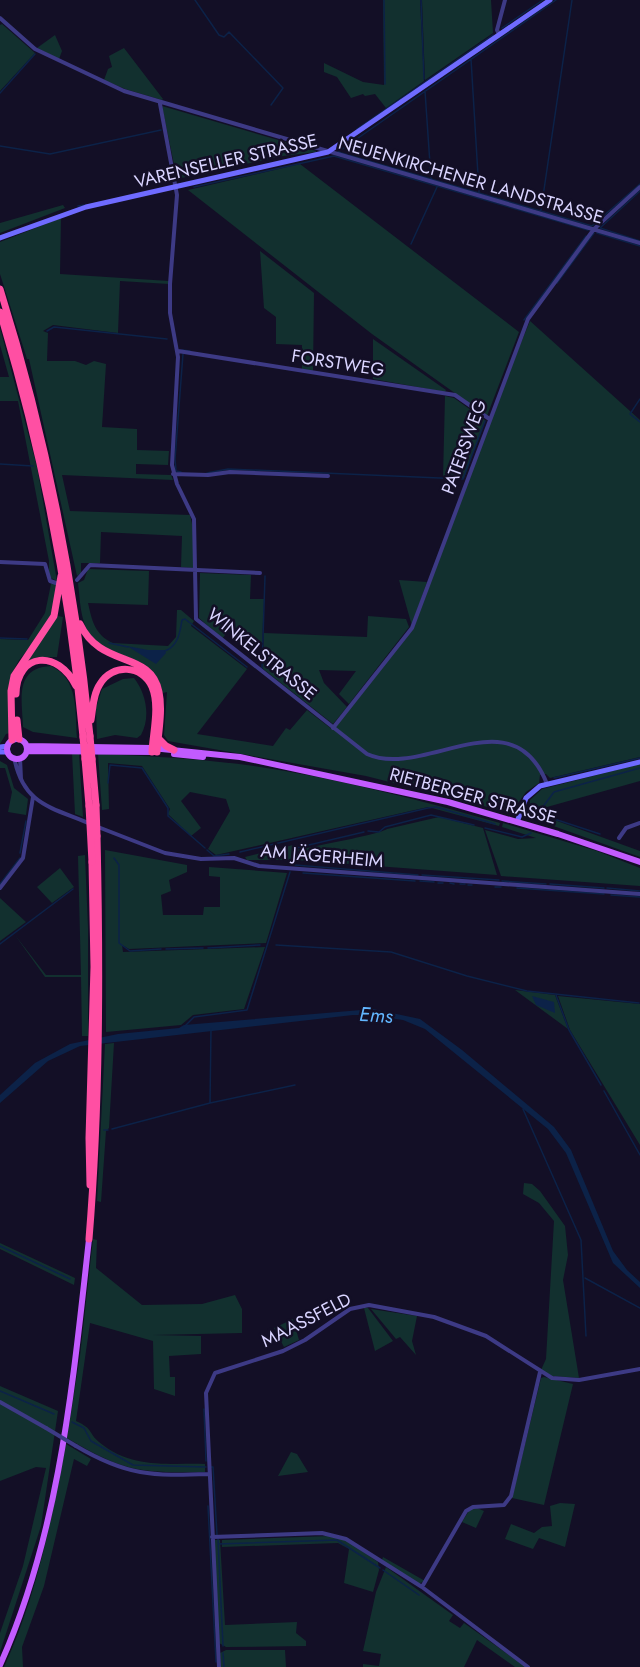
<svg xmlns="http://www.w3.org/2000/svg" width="640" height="1667" viewBox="0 0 640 1667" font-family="Jost,sans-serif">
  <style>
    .green { fill: #12302f }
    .water { fill: #0c2248 }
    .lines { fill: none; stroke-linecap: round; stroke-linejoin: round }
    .stream { stroke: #0c2248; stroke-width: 1.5 }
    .street { stroke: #3d3a85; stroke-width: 4 }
    .secondary { stroke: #6f6bff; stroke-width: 5 }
    .primary { stroke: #c25bff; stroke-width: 6 }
    .highway { stroke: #ff4fa3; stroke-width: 7 }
    .street-bridge { stroke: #3d3a85; stroke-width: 4 }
    .highway-bridge { stroke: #ff4fa3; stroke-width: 7 }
    .labels { text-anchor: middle; stroke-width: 5; stroke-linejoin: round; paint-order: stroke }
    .street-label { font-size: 18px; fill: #d9d4ff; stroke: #130f26 }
    .water-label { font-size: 20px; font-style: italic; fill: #62b6ff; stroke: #130f26 }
  </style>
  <rect width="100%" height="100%" fill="#130f26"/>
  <path class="green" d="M383,0H420L424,81L386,108L375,94L365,96L363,94L351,98L337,77L324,72V63L363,82L384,85Z
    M422,0H491L493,33L425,80Z
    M2,24L35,53L0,91V25Z
    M55,35L62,51L59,59L37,48Z
    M124,48L163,99L162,100L125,89L104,80L108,69L112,67L109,56Z
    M162,106L316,151V152L283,156L177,179Z
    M300,164L519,332L487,416L372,334L188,190Z
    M63,205L65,208L0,233V223Z
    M61,218L60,274L169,281V284L120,281L118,333L53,325L43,331L48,333L47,361H75L86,365L94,361L106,364L102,427L137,429V450L169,451L168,465L136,464V474L171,475L173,480L62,475L70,511L190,515L194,533L193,568L181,567L182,536L101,532L100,563H81V573L77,576L29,359H27L0,274V242Z
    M260,251L314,293L313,371L302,369V345L276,344V317L264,308Z
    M530,321L640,420V757L550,778L546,774L540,775L539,783L526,792L511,813L366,776L168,741L164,735L167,692L163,693C153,649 107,664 89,633C80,619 80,599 78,583L84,580L88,569L149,571L148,605L88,603C92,621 95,635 113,643L168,646L176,637L177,610H181L194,621L191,626L247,669L197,734L273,746L286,728L290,730L307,710L333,730L413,629L490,418Z
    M0,328L37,467L57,581L49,577V561L18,401H0V377H9L0,345Z
    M373,339L446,390L445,392L373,379Z
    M445,396L454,398L485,420L464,478H443Z
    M200,573L251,575L250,599H264L262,644L237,630L228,631L222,639L199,618Z
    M399,580L427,582L412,625L410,619Z
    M51,584H57L51,615L40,636L19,660L11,675L10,733L6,734L0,744V639L28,640L45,613Z
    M58,616L63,617L57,657H38L22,663Z
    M368,616L406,619L409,627L349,704L339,694L356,671L319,670L324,683L347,707L333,724L263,669L264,633L367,637Z
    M51,666C79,679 75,712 77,738L33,732L23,727C22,699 14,668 51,666Z
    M134,678C146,693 151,717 141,735L137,738L115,735L97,739L96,708L102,689L123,679Z
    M72,753H79L83,817L75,814Z
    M98,754C150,756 202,759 254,766C337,778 419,800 500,823L499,826L428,807L216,855L208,849L230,811L226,799L190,792L181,801L201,828L191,836L168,814L170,809L142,766L108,763L109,809L102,810Z
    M0,761L7,765L14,788L28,799L26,815L8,812L12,792L5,768H0Z
    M640,764V781L547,807L546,817L640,851V857L534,819L529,812L530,800L542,789Z
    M439,817L483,828L497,875L295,860L296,850C311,847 381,834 387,829Z
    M503,823L597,851L640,868V886L501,876L485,830L518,839L536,838L502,827Z
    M293,845L291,860H247L245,857Z
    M105,850L187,865V872L169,880L171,891L161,895L163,915H203L204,907H220V877L209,876V867L287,873L266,943L129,949L122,945L123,952L265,947L244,1009L193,1015L181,1025L106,1032Z
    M85,855L88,928V1036H82L81,977H45L15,935L46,975H81L78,856Z
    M60,868L74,887L52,903L37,887Z
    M0,898L26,922L0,941Z
    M515,990L555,995L568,1029Z
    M558,996L640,1004V1145L570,1030Z
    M114,1043L109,1128L106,1131L101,1202L97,1201L105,1044Z
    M524,1183L532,1184L540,1191L565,1226L568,1255L563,1280L579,1378L552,1376L541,1370L546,1359L554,1221L539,1203L523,1194Z
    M93,1239L97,1240L96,1268L142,1305L202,1304L235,1295L242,1309V1333L153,1335L201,1336V1354L169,1356L170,1377H175V1396L154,1389L153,1341L90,1323L76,1421C94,1429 88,1433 99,1442C131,1469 166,1463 205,1464V1472C140,1473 124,1472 67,1438L80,1356Z
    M0,1243L75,1278L74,1285L0,1249Z
    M364,1308H368L393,1341L375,1351Z
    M371,1309L417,1316L412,1341L416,1355L400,1337L396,1339Z
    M293,1319L299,1340L284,1347L274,1328Z
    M544,1377L573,1384L544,1505L512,1498L541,1378Z
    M0,1386L58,1411L41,1526L0,1652V1633L23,1566L46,1468L36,1467L0,1481Z
    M66,1444L91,1459L87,1466L74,1459L44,1586L22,1647L23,1667H4C36,1598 52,1519 66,1444Z
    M291,1452L297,1454L308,1472L278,1476Z
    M560,1503L575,1504L565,1547L539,1538L533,1549L505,1539L511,1524L534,1533L542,1527L552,1526L550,1506Z
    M477,1508L484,1511L476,1528L462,1522L470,1509Z
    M329,1536L346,1540L378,1562L379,1570L373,1592L344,1583L349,1549L338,1543L222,1547V1540Z
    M213,1540H220L225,1625L297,1622L296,1633L306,1641V1646L226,1647L219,1643Z
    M383,1557L425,1581L418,1584L382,1560Z
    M386,1567L453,1615L449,1621L460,1628L464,1623L526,1667H515L477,1640L464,1667H363V1664L379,1666L381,1654L363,1651L376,1592Z
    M226,1650H285L286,1667H221L220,1653Z"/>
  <path class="water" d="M127,646L148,650H165L166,653L156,664Z
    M532,996L554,1002L555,1013L536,1005Z
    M373,1009L420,1019L462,1050L554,1127L571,1150L613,1251L627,1270L640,1282V1288L613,1263L566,1153L548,1129L425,1029L403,1020L369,1015H353L80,1046L48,1061L0,1103V1095L35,1063L70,1044L118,1034L179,1028L184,1025Z"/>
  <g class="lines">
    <path class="stream" d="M195,0L219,35L224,37L229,32L283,88L271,105
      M384,0L385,84
      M421,0L424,79
      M556,0L338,152L592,226L640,184
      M502,28L543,0
      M471,59L479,192
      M425,91L431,179
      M0,93L35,54
      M357,129L493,35
      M0,146L50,154L161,130
      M194,187L334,156L588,230
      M640,191L600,228L640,241
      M78,206L85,205
      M541,210L572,0
      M597,233L640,246
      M411,244L437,187
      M557,283L594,233
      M524,320L586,236
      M47,331L54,327L167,339
      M182,350L190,351
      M640,399L630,414L640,422
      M0,464L33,466
      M181,472L176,471L175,459L183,354
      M207,473L228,469L463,479L485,421
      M0,638L27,639
      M109,643L128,647
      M165,651C178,646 180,633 182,620L185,619L247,667
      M262,668L265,576
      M554,778L640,758
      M108,783L110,765L142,768L168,808V816L205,848
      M539,814L600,834
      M536,816L554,792L640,768
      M485,828L522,837L531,833
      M368,831L379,832L385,827L431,815L474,825
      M207,850L214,856L229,854
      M240,852L428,808L436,807L495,824
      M20,853L26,821
      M114,858L119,865V943L130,951L161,949
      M291,859L296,848L364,832
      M291,865V863
      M295,865L418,875
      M303,873L415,881
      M422,875L499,880
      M420,881L434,882
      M502,881L546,884
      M438,883H443
      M450,883L454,884
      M0,884L20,858
      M460,884H465
      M550,884L604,888
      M468,885H472
      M495,887H501
      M517,888L604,894
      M607,888L640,891
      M611,895L640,897
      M0,944L73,889
      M276,945L391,952L467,976L527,991L639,1003
      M208,948L260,945
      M166,949L203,948
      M556,995L569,1030L601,1085
      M184,1027L194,1017L247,1010L290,872
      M604,1091L640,1155
      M210,1103L211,1029
      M523,1109L581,1240L586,1336
      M112,1129L210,1103L295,1085
      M104,1130H108
      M0,1246L70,1279
      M585,1278L640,1308
      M0,1391L54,1414
      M204,1409L206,1461
      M72,1422L84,1428L91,1441L133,1465L206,1467
      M211,1467H213L217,1535
      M208,1506L216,1662
      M218,1539L223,1646
      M218,1544L337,1540L380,1568
      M383,1570L419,1595
      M223,1653L224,1667"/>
    <path class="street" d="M0,18L35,49L124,91L640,243
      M499,34L497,30L505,0
      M160,104L177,195L170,284V313L178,357L172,465L177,484L194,519L196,619L367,754C424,780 512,694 547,784
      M178,351L455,395L488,418
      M173,474L208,475L230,472L328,476
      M0,562L45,564L50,581L56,583
      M77,580L90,565L260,573
      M333,728L412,628L528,319L594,229L640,187
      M14,757C23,805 51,807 91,824
      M20,758L21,779
      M98,827L165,853L201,859L234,858L259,866L640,894
      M619,838L626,828L640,823
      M0,888L23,858L33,797
      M0,1402L46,1428
      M76,1446C127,1476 152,1476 209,1474
      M212,1537L322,1533L346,1539L422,1587L528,1667
      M422,1587L466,1511L473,1507L504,1505L511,1496L540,1372
      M219,1667L206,1393L215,1373L283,1351L305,1340L350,1309L369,1305L434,1317L486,1336L552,1378L579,1380L640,1369"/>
    <path class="secondary" d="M0,238L86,207L328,152L550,0
      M0,747L8,746
      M0,752H8
      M517,822L526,798L540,786L640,762"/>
    <path class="primary" d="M7 749a10 10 0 1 1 20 0a10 10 0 1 1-20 0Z
      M27,746L152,748L240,757L448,802L558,834L640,862
      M27,751L155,752
      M174,754L203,757
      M0,1665C60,1532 73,1381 89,1239"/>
    <path class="highway" d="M0,289C46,435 75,583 90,736
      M0,312C42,451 70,591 83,737
      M80,624C101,669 151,650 159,692C163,711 158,734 157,752
      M16,694C17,652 58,649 76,686
      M17,720L19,739
      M91,720C93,708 93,694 100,684C112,663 143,665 152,687C160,706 153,732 152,752
      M158,738L166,746L174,750
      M12,740L11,691L14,676L54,616L61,576
      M85,759L89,806
      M92,759L96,805
      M90,1185L89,1138L94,967L92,862
      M89,1239C100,1104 100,970 97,836"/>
    <path class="street-bridge" d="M46,1428L76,1446"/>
    <path class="highway-bridge" d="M90,736L92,759
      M83,737L85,759
      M96,805L97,836
      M89,806L92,862"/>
  </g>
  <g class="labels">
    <g class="street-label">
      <text transform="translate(226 161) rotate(-13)" y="6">VARENSELLER STRASSE</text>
      <text transform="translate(471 180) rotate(16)" y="6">NEUENKIRCHENER LANDSTRASSE</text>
      <text transform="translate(338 363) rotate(9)" y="6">FORSTWEG</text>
      <text transform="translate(464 447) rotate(-70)" y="6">PATERSWEG</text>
      <text transform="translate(262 654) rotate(39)" y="6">WINKELSTRASSE</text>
      <text transform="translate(473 796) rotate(15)" y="6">RIETBERGER STRASSE</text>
      <text transform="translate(322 856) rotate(5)" y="6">AM JÄGERHEIM</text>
      <text transform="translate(306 1320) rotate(-27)" y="6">MAASSFELD</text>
    </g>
    <g class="water-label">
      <text transform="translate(376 1015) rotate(4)" y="7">Ems</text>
    </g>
  </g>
</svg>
